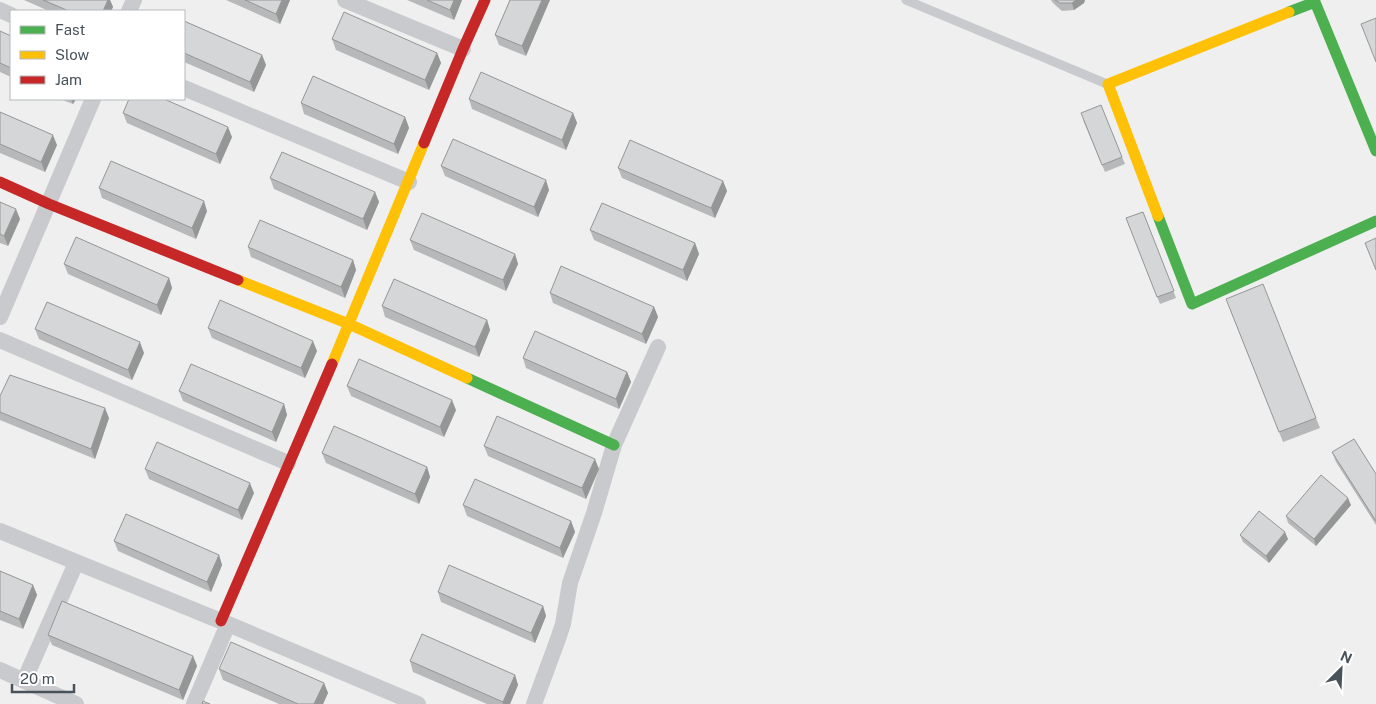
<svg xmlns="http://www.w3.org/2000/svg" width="1376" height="704" viewBox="0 0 1376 704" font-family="'Public Sans',sans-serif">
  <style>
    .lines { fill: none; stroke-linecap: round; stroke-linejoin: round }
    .lane { stroke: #c8cacd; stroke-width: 9 }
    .street { stroke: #c8cacd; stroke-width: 16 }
    .fast { stroke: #4caf50; stroke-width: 11 }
    .slow { stroke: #ffc107; stroke-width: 11 }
    .jam { stroke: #c62828; stroke-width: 11 }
    .wall { fill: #b7b8b9 }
    .shaded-wall { fill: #959696 }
    .building { fill: #d5d6d7; stroke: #959696 }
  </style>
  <rect width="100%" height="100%" fill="#efefef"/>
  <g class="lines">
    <path class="lane" d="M906,0L1107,84"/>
    <path class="street" d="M345,0L463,49
      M0,10L11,15
      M129,11L134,0
      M184,88L409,182
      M0,317L93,99
      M0,340L288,463
      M0,531L228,624L418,704
      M0,670L76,704
      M24,681L76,563
      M194,704L228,624
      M534,704L558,639L563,624L570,583L594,513L614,445L658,347"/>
    <path class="fast" d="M1289,12L1315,2L1376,151
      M1158,216L1192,304L1376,221
      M467,378L614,445"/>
    <path class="slow" d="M1158,216L1108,84L1289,12
      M238,280L349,324L467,378
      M332,364L424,143"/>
    <path class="jam" d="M424,143L463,49L485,0
      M0,182L49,204L238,280
      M221,621L332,364"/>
  </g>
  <path class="wall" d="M24,0H110L113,7L111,11H49Z
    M226,0H290L280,24Z
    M407,0H462L454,20Z
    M510,0L526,56L499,45L495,35Z
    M1051,0H1085L1084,3L1074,10L1062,11L1053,3Z
    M184,21L262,55L266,65L254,92L184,62Z
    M0,31L11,36V77L0,72Z
    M332,39L437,53L441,63L429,90L336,50Z
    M60,99H76L73,104Z
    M469,99L573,113L577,123L566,150L472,109Z
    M301,103L405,117L409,128L398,154L304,114Z
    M0,112L57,145L45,172L0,153Z
    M123,113L232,137L220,164L127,123Z
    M1083,120L1122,157L1125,164L1105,172Z
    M441,166L549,190L538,217L445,176Z
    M618,168L723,181L727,191L715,218L622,178Z
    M270,178L375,192L379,202L367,230L274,189Z
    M99,188L207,211L196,239L102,198Z
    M0,202L20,219L8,246L0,243Z
    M1143,212L1176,298L1160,304L1126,218Z
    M590,230L695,243L699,254L687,281L594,240Z
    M410,240L515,254L518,264L506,291L414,250Z
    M248,247L353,260L356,270L345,298L251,257Z
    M64,264L169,278L172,288L161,315L68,274Z
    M550,293L654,307L658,317L646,344L553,303Z
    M382,306L487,320L490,330L479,357L385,317Z
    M1230,309L1316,418L1320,428L1283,442Z
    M208,328L317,351L305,378L212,338Z
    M35,329L144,353L132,380L39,339Z
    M523,358L627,372L631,382L619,409L526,368Z
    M347,386L456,410L444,437L351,396Z
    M179,391L284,404L287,415L276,442L183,401Z
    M0,396L109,418L95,459L0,420Z
    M484,446L599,469L586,499L488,456Z
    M1332,452L1376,474V525L1336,462Z
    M322,453L427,467L430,477L419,504L326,463Z
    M145,469L254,493L242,520L149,479Z
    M463,505L571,521L575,532L563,558L467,516Z
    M1351,505L1316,546L1288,523L1286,516Z
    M1240,535L1288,539L1269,563L1243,542Z
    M114,541L219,555L222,565L211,592L118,551Z
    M0,571L33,585L37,595L23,629L0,620Z
    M438,592L543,606L546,616L535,643L441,602Z
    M48,635L193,656L197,666L183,700L52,645Z
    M410,661L515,675L518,685L510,704H487L413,672Z
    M219,669L324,683L328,693L323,704H279L223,680Z"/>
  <path class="shaded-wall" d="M108,0H110L113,7L111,11H103Z
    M282,0H290L280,24L276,14Z
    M454,0H462L454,20L450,10Z
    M542,0H550L526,56L522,46Z
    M1076,0H1085L1084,3L1074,10L1072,3Z
    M437,53L441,63L429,90L425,80Z
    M262,55L266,65L254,92L250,82Z
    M71,99H76L73,104Z
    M573,113L577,123L566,150L562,140Z
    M405,117L409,128L398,154L394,144Z
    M228,127L232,137L220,164L216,154Z
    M53,135L57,145L45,172L41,162Z
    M546,180L549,190L538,217L534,207Z
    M723,181L727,191L715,218L711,208Z
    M375,192L379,202L367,230L363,219Z
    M204,201L207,211L196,239L192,228Z
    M16,209L20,219L8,246L4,236Z
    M695,243L699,254L687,281L683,270Z
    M515,254L518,264L506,291L503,280Z
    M353,260L356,270L345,298L341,287Z
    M169,278L172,288L161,315L157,305Z
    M654,307L658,317L646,344L642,334Z
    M487,320L490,330L479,357L475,347Z
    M313,341L317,351L305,378L301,368Z
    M140,342L144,353L132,380L128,370Z
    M627,372L631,382L619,409L616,399Z
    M452,400L456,410L444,437L440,427Z
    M284,404L287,415L276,442L272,432Z
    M105,408L109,418L95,459L91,449Z
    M595,459L599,469L586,499L582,488Z
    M427,467L430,477L419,504L415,494Z
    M250,483L254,493L242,520L238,510Z
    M1348,498L1351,505L1316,546L1314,539Z
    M571,521L575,532L563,558L560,548Z
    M1285,532L1288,539L1269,563L1266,556Z
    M219,555L222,565L211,592L207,582Z
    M33,585L37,595L23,629L19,619Z
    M543,606L546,616L535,643L531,633Z
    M193,656L197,666L183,700L179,690Z
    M515,675L518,685L510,704H503V702Z
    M324,683L328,693L323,704H314Z"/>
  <path class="building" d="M43,0H108L103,11H69Z
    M245,0H282L276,14Z
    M427,0H454L450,10Z
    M510,0H542L522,46L495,35Z
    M1055,0H1076L1072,3H1060Z
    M344,12L437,53L425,80L332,39Z
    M1376,18V62L1361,24Z
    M184,21L262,55L250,82L184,53Z
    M0,31L11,36V68L0,63Z
    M481,72L573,113L562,140L469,99Z
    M313,76L405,117L394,144L301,103Z
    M129,99H164L228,127L216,154L123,113Z
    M1101,105L1122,157L1102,165L1081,113Z
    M0,112L53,135L41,162L0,144Z
    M453,139L546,180L534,207L441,166Z
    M630,140L723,181L711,208L618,168Z
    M282,152L375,192L363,219L270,178Z
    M111,161L204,201L192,228L99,188Z
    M0,202L16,209L4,236L0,234Z
    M602,203L695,243L683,270L590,230Z
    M1143,212L1174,291L1157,297L1126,218Z
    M422,213L515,254L503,280L410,240Z
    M260,220L353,260L341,287L248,247Z
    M76,237L169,278L157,305L64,264Z
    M1376,238V270L1365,243Z
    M561,266L654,307L642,334L550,293Z
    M394,279L487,320L475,347L382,306Z
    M1263,284L1316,418L1279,432L1226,299Z
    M220,300L313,341L301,368L208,328Z
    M47,302L140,342L128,370L35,329Z
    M535,331L627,372L616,399L523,358Z
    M359,359L452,400L440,427L347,386Z
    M191,364L284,404L272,432L179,391Z
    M10,375L105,408L91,449L0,412V396Z
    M497,416L595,459L582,488L484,446Z
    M334,426L427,467L415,494L322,453Z
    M1354,439L1376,474V521L1332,452Z
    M157,442L250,483L238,510L145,469Z
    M1321,475L1348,498L1314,539L1286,516Z
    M475,479L571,521L560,548L463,505Z
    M1259,511L1285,532L1266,556L1240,535Z
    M126,514L219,555L207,582L114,541Z
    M449,565L543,606L531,633L438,592Z
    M0,571L33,585L19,619L0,611Z
    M62,601L193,656L179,690L48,635Z
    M422,634L515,675L503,702L410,661Z
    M231,642L324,683L314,704H298L219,669Z
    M203,701L210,704H202Z"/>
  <rect x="10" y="10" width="175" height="90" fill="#ffffff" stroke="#b5babd"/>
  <rect x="20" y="26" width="25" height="8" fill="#4caf50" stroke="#b5babd"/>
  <text x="55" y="35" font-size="15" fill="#47525a">Fast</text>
  <rect x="20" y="51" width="25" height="8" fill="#ffc107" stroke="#b5babd"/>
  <text x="55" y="60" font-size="15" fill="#47525a">Slow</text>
  <rect x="20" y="76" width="25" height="8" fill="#c62828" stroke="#b5babd"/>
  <text x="55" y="85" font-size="15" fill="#47525a">Jam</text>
  <g transform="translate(1341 669) rotate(24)" stroke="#ffffff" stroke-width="4" paint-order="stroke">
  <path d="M0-4L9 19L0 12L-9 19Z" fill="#47525a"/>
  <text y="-8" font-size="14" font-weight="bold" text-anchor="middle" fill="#47525a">N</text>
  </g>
  <path d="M12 684v8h62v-8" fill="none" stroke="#47525a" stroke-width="2.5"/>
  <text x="20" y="684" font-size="15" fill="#47525a" stroke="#ffffff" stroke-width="4" paint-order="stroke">20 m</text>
</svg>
